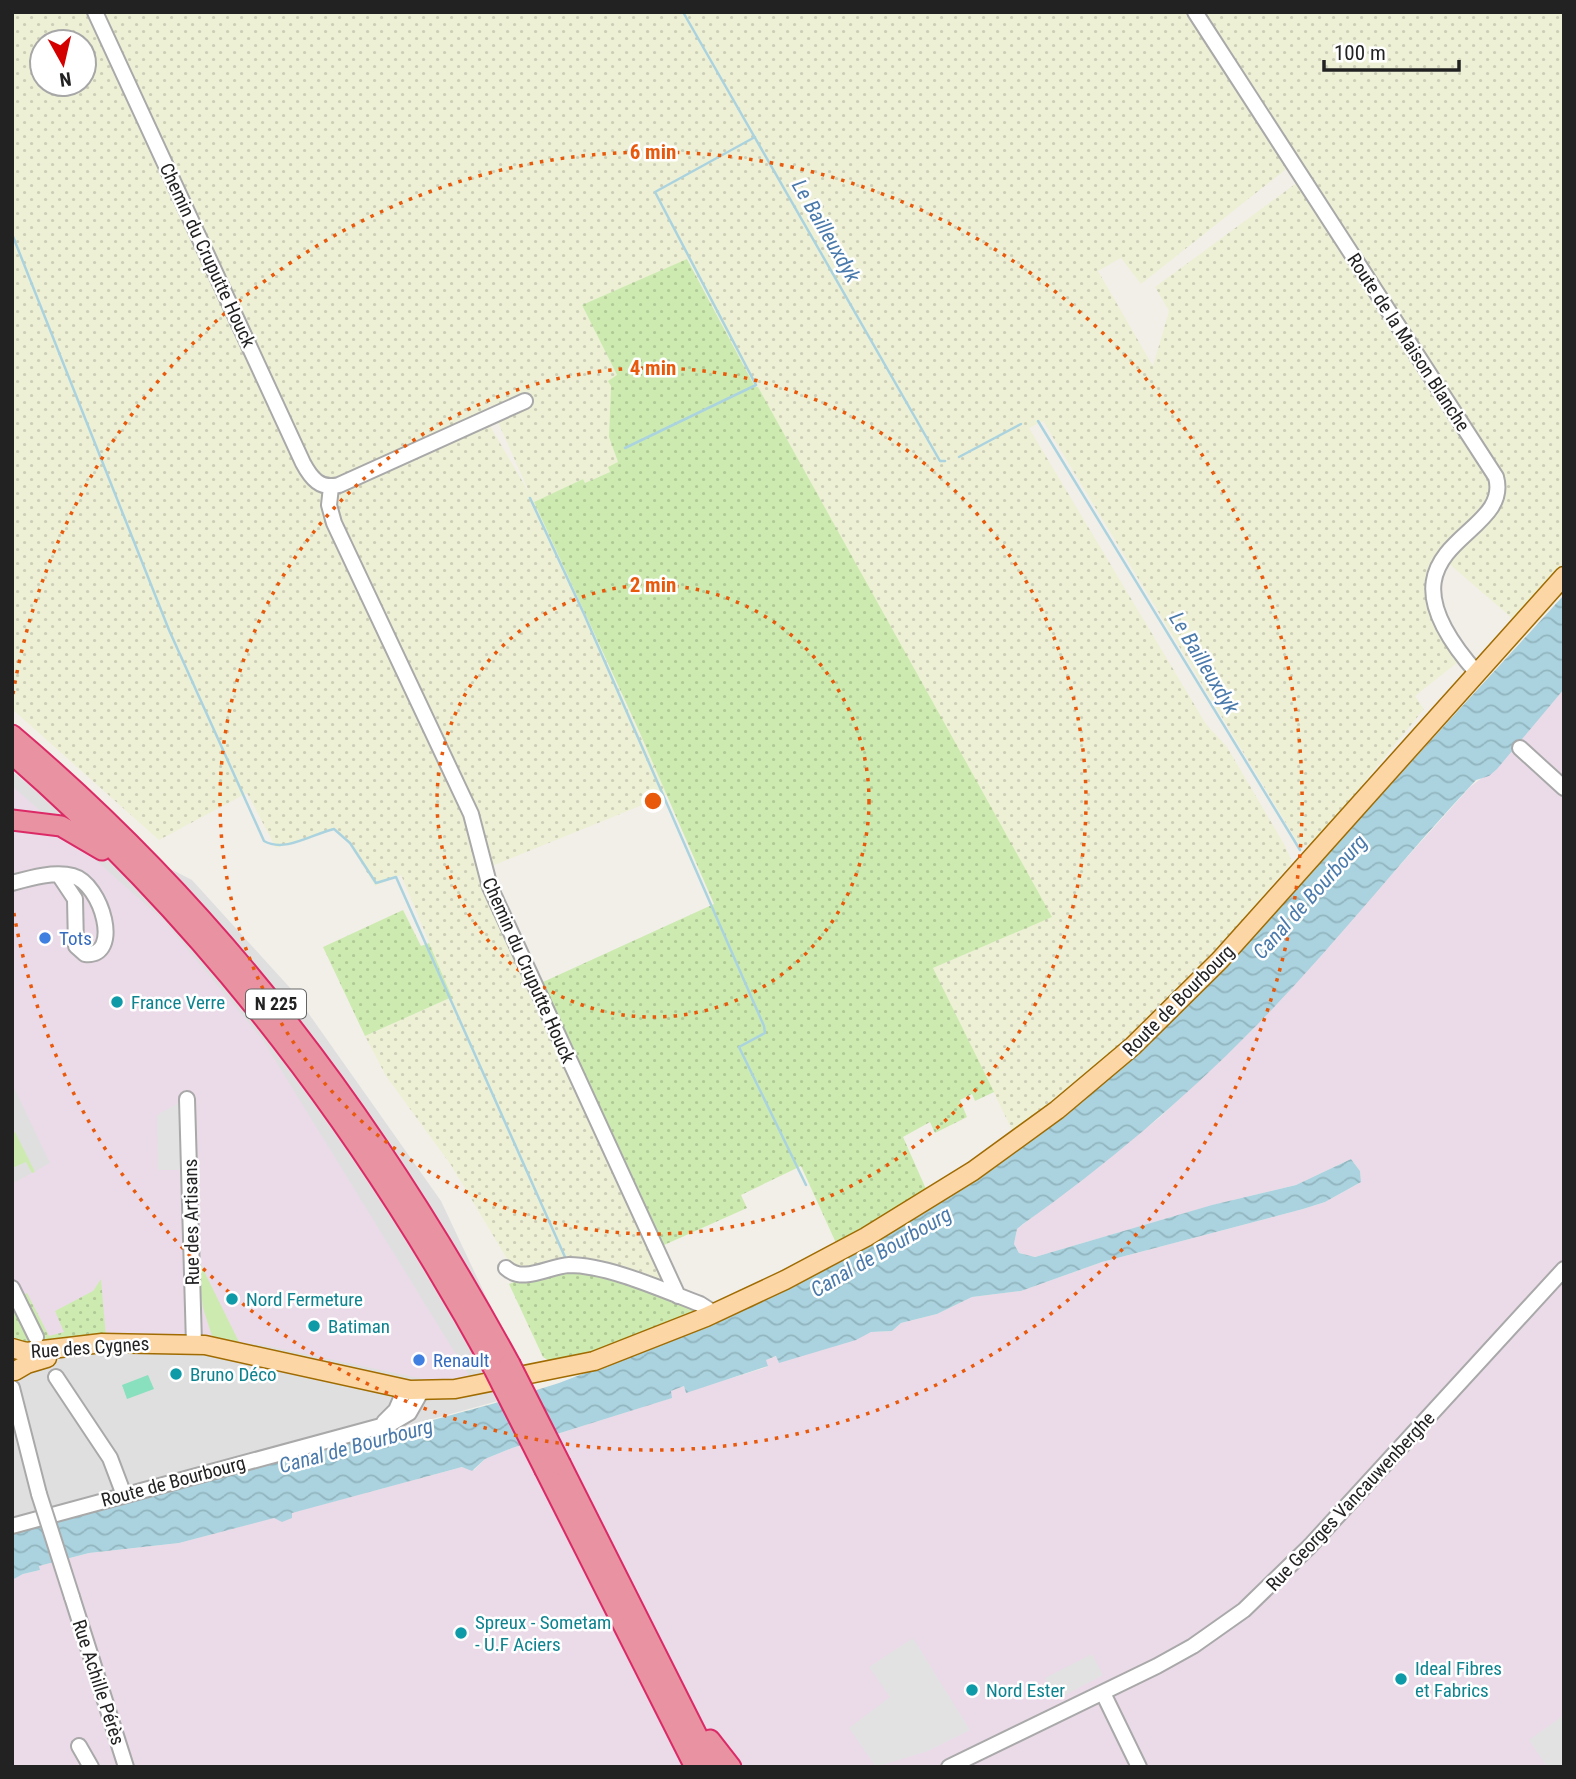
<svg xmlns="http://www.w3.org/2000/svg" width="1576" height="1779" viewBox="0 0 1576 1779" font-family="'Roboto Condensed',sans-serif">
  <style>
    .residential { fill: #e0dfdf }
    .industrial { fill: #ebdbe8 }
    .farmland { fill: url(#farmland-dots); fill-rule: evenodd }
    .grass { fill: url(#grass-dots) }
    .garden { fill: #cdebb0 }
    .pitch { fill: #88e0be }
    .parking { fill: #e2e2e2 }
    .water { fill: url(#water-waves) }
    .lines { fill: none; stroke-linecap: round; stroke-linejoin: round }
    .stream { stroke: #aad3df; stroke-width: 2.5 }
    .minor-casing { stroke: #a9a9a9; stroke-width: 18 }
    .major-casing { stroke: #a06b00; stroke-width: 21 }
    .highway-casing { stroke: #dc2a67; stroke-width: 23 }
    .minor { stroke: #fff; stroke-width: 14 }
    .major { stroke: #fcd6a4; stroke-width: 18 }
    .highway { stroke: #e892a2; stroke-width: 19 }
    .minor-bridge-casing { stroke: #a9a9a9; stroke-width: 18; stroke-linecap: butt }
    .highway-bridge-casing { stroke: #dc2a67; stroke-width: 23; stroke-linecap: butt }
    .minor-bridge { stroke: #fff; stroke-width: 14 }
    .highway-bridge { stroke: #e892a2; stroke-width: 19 }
    .ring { fill: none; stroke: #e8590c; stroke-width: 3.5; stroke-dasharray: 3.5 7 }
    .shop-dot { fill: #3f7fe0; stroke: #fff; stroke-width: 2.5 }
    .culture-dot { fill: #0f9aa8; stroke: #fff; stroke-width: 2.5 }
    .labels { text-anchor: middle; stroke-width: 5; stroke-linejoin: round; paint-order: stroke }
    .shield { fill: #fff; stroke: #646464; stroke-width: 2 }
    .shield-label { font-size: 18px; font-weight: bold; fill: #222 }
    .street-label { font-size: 19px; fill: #222; stroke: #fff }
    .shop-label { font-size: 19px; fill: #366cbe; stroke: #fff; text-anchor: start }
    .culture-label { font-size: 19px; fill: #0d838f; stroke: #fff; text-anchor: start }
    .water-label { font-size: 21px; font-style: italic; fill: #4a7aab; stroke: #fff }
    .centre { fill: #e8590c; stroke: #fff; stroke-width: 3.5 }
    .ring-label { font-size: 21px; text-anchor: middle; font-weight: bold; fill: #e8590c; stroke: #fff; stroke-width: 5; stroke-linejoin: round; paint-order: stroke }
  </style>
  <defs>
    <pattern id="farmland-dots" width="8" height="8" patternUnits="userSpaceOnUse" patternTransform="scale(1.75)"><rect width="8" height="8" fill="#eef0d5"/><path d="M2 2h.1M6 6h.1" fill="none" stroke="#ccceb7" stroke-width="1.8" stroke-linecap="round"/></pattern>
    <pattern id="grass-dots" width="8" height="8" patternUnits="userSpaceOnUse" patternTransform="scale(1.75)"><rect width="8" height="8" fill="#cdebb0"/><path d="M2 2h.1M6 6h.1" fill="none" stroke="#b0c997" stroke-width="1.8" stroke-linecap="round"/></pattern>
    <pattern id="water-waves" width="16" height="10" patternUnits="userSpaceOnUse" patternTransform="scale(1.75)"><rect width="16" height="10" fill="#aad3df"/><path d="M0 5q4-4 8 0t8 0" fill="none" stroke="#92b5bf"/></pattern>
  </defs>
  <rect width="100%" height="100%" fill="#f2efe9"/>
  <path class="residential" d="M12,771L74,820L192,880L292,990L441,1201L531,1392L12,1534Z"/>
  <path class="industrial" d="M1564,689V1767H12V1580L23,1574L40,1570L39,1566L89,1553L179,1543L462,1467L474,1470L485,1459L512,1448L671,1398L670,1391L684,1386L686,1392L767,1367L765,1360L777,1356L779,1362L871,1332L892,1331L901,1323L937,1314L972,1297L1021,1291L1102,1262L1303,1209L1325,1202L1361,1182L1360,1171L1351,1159L1296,1185L1213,1205L1035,1257L1019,1253L1014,1244L1017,1229L1159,1118L1255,1027L1470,787L1496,767Z
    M12,786L163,920L262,1039L471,1379L433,1381L263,1345L181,1337L44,1343L12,1278V1184L50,1163L12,1083Z"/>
  <path class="farmland" d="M12,12H90L324,492L666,1285L569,1256L524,1268L512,1267L451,1165L386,1076L365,1036L452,997L401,875L375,886L349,843L335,828L276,848L247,793L159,840L12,709ZM42,42H84V84H42Z
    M97,12H1190L1285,162V170L1141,284L1121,258L1098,271L1153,366L1169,311L1155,287L1298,182L1492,479L1489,501L1448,542L1426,586L1430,612L1458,662L1415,696L1424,709L1316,841L1301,848L1043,421L1029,428L1206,724L1227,747L1284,844L1292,862L1212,955L1140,1029L1013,1132L933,968L1051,917L758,387L755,388L688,259L582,305L617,375L611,386L609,437L618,462L610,472L585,483L583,479L534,502L667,795L487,868L336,521L335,494L343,487L487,421L530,494L490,404L487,411L335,483L315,476Z
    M1203,12H1564V565L1514,620L1447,562L1504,496L1505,486L1501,473Z"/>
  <path class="grass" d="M687,259L755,387H758L1052,917L933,968L994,1092L975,1101L972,1094L960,1100L967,1117L935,1133L930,1122L903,1137L926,1189L836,1243L801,1166L741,1195L747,1208L664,1245L543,982L714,904L639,731L534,502L583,479L585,483L610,472L608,467L618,462L609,437L611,386L608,381L617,375L582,305Z
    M403,910L421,946L429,943L452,997L365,1036L323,947Z
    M581,1268L605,1273L698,1309L685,1319L591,1356L556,1365L543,1357L509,1284L527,1277Z
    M101,1279L106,1337L44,1343L22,1296L27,1293L49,1336L64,1332L55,1311L93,1291Z
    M12,1298L37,1345L24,1343L12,1336Z"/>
  <path class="garden" d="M15,1132L35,1172L32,1173L26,1162L12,1168V1133Z
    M201,1265L239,1342L212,1336L203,1308L198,1266Z"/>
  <path class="pitch" d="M148,1375L154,1389L127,1399L122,1385Z"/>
  <path class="parking" d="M182,1101L185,1170H158L157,1115Z
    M913,1638L970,1730L928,1751L876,1767L849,1728L890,1697L869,1667Z
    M1092,1654L1103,1675L1056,1700L1045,1678Z
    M1564,1715V1767H1547L1529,1740Z"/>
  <path class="water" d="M1564,595V689L1497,769L1489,776L1476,780C1400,861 1331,950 1253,1029C1182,1101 1105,1166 1023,1224L1017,1229L1014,1244L1019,1253L1035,1257L1212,1205L1296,1185L1351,1159L1360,1171L1361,1182L1325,1202L1303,1209L1102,1262L1021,1291L972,1297L937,1314L901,1323L892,1331L871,1332L856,1340L779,1363L776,1356L766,1360L768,1366L686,1393L684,1386L671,1391L672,1398L512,1448L485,1459L472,1471L462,1467L292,1513V1518L282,1522L274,1518L179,1543L89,1553L39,1566L40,1570L23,1574L12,1580V1534L492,1404L559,1383L712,1324L815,1274L901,1227L973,1183L1056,1121L1197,996Z"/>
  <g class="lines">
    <path class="stream" d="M683,12L940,461H945
      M12,234L169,630L264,841C285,853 312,834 334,829L350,843L376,883L396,877L565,1257
      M1038,421L1300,850
      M625,448L756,385L655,192L755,137
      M959,457L1021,424
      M530,498L584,614L764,1026L765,1033L739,1047L806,1185"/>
    <defs>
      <path id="minor" d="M95,12L303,463C311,478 320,490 339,485L525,401
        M1195,12L1496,477C1514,541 1361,542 1477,673
        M331,487L329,505L334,523L471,814L490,887L678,1296
        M1520,748L1564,788
        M12,883C30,878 54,871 73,876C102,884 123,958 85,954L76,946L75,899L59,875
        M187,1099L194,1344
        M506,1268C523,1284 549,1266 569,1265C608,1265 663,1290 700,1304L714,1313
        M12,1288L36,1337
        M56,1377L110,1458L124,1495
        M12,1388L39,1494
        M384,1422L396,1410L405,1389
        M12,1526L392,1423L409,1413L422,1390
        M72,1597L126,1767
        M1103,1693L1139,1767
        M79,1746L91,1767
        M949,1767L1157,1666L1193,1646L1244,1610L1310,1546L1564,1269"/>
      <path id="major" d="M12,1348L26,1352L102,1343L205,1345L410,1390L455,1389L594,1361L706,1317L785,1280L866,1237L973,1171L1057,1110L1133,1046L1220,960L1564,576
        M15,1371L27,1364L47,1358"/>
      <path id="highway" d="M12,735C224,915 377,1121 510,1364
        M12,754C214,930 366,1135 494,1369
        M12,820L61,826L102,850
        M561,1465L713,1767
        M545,1470L695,1767
        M710,1740L731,1767"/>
    </defs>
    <use href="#minor" class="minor-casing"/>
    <use href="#major" class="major-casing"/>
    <use href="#highway" class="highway-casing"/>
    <use href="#minor" class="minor"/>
    <use href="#major" class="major"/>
    <use href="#highway" class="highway"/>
    <defs>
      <path id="minor-bridge" d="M39,1494L72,1597"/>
      <path id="highway-bridge" d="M510,1364L561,1465
        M494,1369L545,1470"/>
    </defs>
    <use href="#minor-bridge" class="minor-bridge-casing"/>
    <use href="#highway-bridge" class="highway-bridge-casing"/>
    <use href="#minor-bridge" class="minor-bridge"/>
    <use href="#highway-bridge" class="highway-bridge"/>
  </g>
  <g class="ring">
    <circle cx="653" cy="801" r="216"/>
    <circle cx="653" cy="801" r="433"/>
    <path d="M13 694A649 649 0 1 1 13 908"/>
  </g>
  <g class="shop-dot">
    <circle cx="45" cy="938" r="7"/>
    <circle cx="419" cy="1360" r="7"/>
  </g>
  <g class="culture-dot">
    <circle cx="117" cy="1002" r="7"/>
    <circle cx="232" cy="1299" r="7"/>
    <circle cx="314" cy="1326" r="7"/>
    <circle cx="176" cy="1374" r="7"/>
    <circle cx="461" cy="1633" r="7"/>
    <circle cx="1401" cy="1679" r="7"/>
    <circle cx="972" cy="1690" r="7"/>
  </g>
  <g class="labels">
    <rect class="shield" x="246" y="989.5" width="60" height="29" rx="5"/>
    <g class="shield-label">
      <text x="276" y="1010">N 225</text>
    </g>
    <g class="street-label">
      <text transform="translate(208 255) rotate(65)" y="7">Chemin du Cruputte Houck</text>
      <text transform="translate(1409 342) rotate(57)" y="7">Route de la Maison Blanche</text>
      <text transform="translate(529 970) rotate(66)" y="7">Chemin du Cruputte Houck</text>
      <text transform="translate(1178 1000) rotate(-45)" y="7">Route de Bourbourg</text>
      <text transform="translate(191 1222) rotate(-91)" y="7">Rue des Artisans</text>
      <text transform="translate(90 1347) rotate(-4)" y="7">Rue des Cygnes</text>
      <text transform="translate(173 1481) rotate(-15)" y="7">Route de Bourbourg</text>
      <text transform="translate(1350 1501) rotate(-47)" y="7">Rue Georges Vancauwenberghe</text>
      <text transform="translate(99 1682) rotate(72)" y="7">Rue Achille Pérès</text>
    </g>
    <g class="shop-label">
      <text x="59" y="945">Tots</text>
      <text x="433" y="1367">Renault</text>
    </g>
    <g class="culture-label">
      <text x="131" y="1009">France Verre</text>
      <text x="246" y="1306">Nord Fermeture</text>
      <text x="328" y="1333">Batiman</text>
      <text x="190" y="1381">Bruno Déco</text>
      <text x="475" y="1629">Spreux - Sometam<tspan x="475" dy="22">- U.F Aciers</tspan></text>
      <text x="1415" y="1675">Ideal Fibres<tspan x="1415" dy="22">et Fabrics</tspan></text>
      <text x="986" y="1697">Nord Ester</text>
    </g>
    <g class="water-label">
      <text transform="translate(826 231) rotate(60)" y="7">Le Bailleuxdyk</text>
      <text transform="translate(1204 663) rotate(59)" y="7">Le Bailleuxdyk</text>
      <text transform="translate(1310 897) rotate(-48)" y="7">Canal de Bourbourg</text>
      <text transform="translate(881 1252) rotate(-30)" y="7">Canal de Bourbourg</text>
      <text transform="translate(356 1446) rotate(-15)" y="7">Canal de Bourbourg</text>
    </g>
  </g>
  <circle cx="653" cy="801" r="10" class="centre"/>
  <g class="ring-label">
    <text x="653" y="159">6 min</text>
    <text x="653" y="375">4 min</text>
    <text x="653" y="592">2 min</text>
  </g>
  <rect width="1576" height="1779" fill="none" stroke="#222222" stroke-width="28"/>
  <g transform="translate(63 63) rotate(172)"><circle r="33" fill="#ffffff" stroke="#a7a7a7" stroke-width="2"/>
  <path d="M0-5L12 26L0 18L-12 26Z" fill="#d40000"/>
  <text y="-10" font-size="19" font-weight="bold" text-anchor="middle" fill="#222222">N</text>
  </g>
  <path d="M1324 60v10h135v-10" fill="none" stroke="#222222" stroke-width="3.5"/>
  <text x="1334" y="60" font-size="21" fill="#222222" stroke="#ffffff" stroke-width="5" paint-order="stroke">100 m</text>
</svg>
